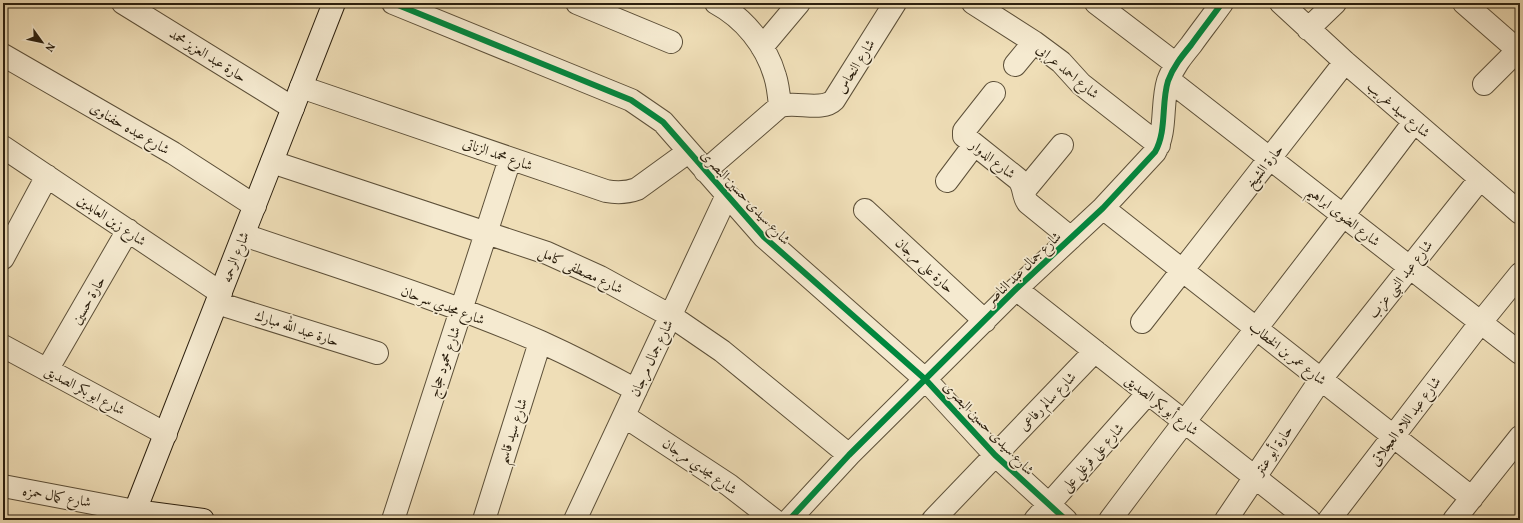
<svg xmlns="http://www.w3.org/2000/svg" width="1523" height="523" viewBox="0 0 1523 523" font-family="Vollkorn,Amiri,serif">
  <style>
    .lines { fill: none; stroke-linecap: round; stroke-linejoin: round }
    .street-casing { stroke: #5d5039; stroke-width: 24 }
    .secondary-casing { stroke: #2c200f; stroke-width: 24 }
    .street { stroke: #f5ead0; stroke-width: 22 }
    .secondary { stroke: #f5ead0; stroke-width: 22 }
    .cycleway-casing { stroke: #f5ead0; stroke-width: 8 }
    .cycleway { stroke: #00873e; stroke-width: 6 }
    .labels { text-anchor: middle; stroke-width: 3.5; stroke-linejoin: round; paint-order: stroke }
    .street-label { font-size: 14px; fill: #2c200f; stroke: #f5ead0 }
  </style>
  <rect width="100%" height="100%" fill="#efdeb7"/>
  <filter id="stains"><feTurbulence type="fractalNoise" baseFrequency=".005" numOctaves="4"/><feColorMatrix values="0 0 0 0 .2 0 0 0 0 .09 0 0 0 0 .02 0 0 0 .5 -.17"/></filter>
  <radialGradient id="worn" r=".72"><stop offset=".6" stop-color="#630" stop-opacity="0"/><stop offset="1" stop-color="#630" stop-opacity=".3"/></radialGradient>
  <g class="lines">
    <defs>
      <path id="street" d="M123,3L293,108
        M393,3L631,100L663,122L764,237L926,380L995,455L1066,520
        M577,3L671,42
        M716,3C744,18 766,45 775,76C778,85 779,96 780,106
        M973,3L1034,42L1061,62L1081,84L1159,145
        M1096,3L1176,64
        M1281,3L1345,62L1520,213
        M1464,3L1520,52
        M1308,29L1335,3
        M762,47L799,3
        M3,55L173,153L255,206
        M1015,65L1034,42
        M1169,80L1520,353
        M1484,84L1518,50
        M301,87L606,191C617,193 626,193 637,189L688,152
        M994,93L964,131V136L1018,179C1025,186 1022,195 1028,203L1071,238
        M3,147L221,293
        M272,162L547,253L600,277L671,316L722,351L849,455
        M705,171L780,106C797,101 822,112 834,100L895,3
        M947,181L974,145
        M1024,191L1062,145
        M1103,208L1472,498
        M865,210L985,321
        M244,235C343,269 445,300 541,342C574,357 605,373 636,390
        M3,258L47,176
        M1016,289L1309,520
        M217,303L377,353
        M1142,322L1345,62
        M3,346L166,434
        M47,370L128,230
        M624,416L729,485L774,520
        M3,486L135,511
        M393,520L510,159
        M484,520L540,342
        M575,520L727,195
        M789,520L849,455L1016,289L1103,208L1155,152C1167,131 1161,104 1168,81C1173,67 1182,56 1191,45C1201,31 1212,17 1222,3
        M933,520L1095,351
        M1035,520L1148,393
        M1110,520C1210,386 1314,256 1414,122
        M1226,520L1321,379L1480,179
        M1329,520L1481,322L1520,274
        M1454,520L1520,437"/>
      <path id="secondary" d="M203,520L135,511L334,3"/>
    </defs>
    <use href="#street" class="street-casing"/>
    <use href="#secondary" class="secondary-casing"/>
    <use href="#street" class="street"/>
    <use href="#secondary" class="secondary"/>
    <defs>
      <path id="cycleway" d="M393,3L631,100L663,122L764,237L926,380L995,455L1066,520
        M789,520L849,455L1016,289L1103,208L1155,152C1167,131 1161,104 1168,81C1173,67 1182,56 1191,45C1201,31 1212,17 1222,3"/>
    </defs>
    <use href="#cycleway" class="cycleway-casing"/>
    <use href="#cycleway" class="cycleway"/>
  </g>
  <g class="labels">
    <g class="street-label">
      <text transform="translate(208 55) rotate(32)" y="5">حارة عبد العزيز محمد</text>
      <text transform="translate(855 66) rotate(-58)" y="5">شارع النحاس</text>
      <text transform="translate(1068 71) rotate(40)" y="5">شارع احمد عرابى</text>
      <text transform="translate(1399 109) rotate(41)" y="5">شارع سيد غريب</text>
      <text transform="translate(130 128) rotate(30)" y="5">شارع عبده حفناوى</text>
      <text transform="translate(498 154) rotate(19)" y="5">شارع محمد الزناتى</text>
      <text transform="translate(993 159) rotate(38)" y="5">شارع الدوار</text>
      <text transform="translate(1264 166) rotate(-52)" y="5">حارة الشيخ</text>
      <text transform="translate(746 197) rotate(47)" y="5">شارع سيدى حسين البصرى</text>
      <text transform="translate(1344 216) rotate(38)" y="5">شارع الضوى ابراهيم</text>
      <text transform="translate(112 220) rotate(34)" y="5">شارع زين العابدين</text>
      <text transform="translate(235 257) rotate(-69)" y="5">شارع الرحمه</text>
      <text transform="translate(925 265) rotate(43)" y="5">حارة على مرجان</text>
      <text transform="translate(1023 268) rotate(-44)" y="5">شارع جمال عبد الناصر</text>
      <text transform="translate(581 270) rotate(25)" y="5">شارع مصطفى كامل</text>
      <text transform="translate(1400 279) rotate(-52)" y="5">شارع عبد النبى عزب</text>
      <text transform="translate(88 300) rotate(-60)" y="5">حارة حسين</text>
      <text transform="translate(443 305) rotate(20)" y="5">شارع مجدي سرحان</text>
      <text transform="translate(297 328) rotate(18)" y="5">حارة عبد الله مبارك</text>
      <text transform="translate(1288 353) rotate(38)" y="5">شارع عمر بن الخطاب</text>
      <text transform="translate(651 358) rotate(-65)" y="5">شارع جمال مرجان</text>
      <text transform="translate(444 362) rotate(-72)" y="5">شارع محمود حجاج</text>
      <text transform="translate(85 390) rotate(28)" y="5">شارع ابو بكر الصديق</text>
      <text transform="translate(1047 401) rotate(-46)" y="5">شارع سالم رفاعى</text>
      <text transform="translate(1162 405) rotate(38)" y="5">شارع أبو بكر الصديق</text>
      <text transform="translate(1405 421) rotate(-53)" y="5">شارع عبد اللاه العجلاتى</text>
      <text transform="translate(989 428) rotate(46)" y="5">شارع سيدى حسين البصرى</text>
      <text transform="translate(512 431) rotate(-72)" y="5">شارع سيد قاسم</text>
      <text transform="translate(1273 450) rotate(-56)" y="5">حارة أبو عنتر</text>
      <text transform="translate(1092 457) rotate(-48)" y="5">شارع على فرغلي على</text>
      <text transform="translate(700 466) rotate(35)" y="5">شارع مجدي مرجان</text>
      <text transform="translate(57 496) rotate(10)" y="5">شارع كمال حمزه</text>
    </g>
  </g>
  <rect width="1523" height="523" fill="none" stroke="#efdeb7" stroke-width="16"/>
  <rect x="4" y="4" width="1515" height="515" fill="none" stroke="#2c200f" stroke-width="2"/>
  <rect x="8" y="8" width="1507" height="507" fill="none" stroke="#2c200f"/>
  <g transform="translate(42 42) rotate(123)" stroke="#f5ead0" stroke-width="3" paint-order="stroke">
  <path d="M0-3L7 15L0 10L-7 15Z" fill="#2c200f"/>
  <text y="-6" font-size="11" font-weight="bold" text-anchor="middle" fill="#2c200f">N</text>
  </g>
  <rect width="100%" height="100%" filter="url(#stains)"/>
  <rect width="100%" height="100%" fill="url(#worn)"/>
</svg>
